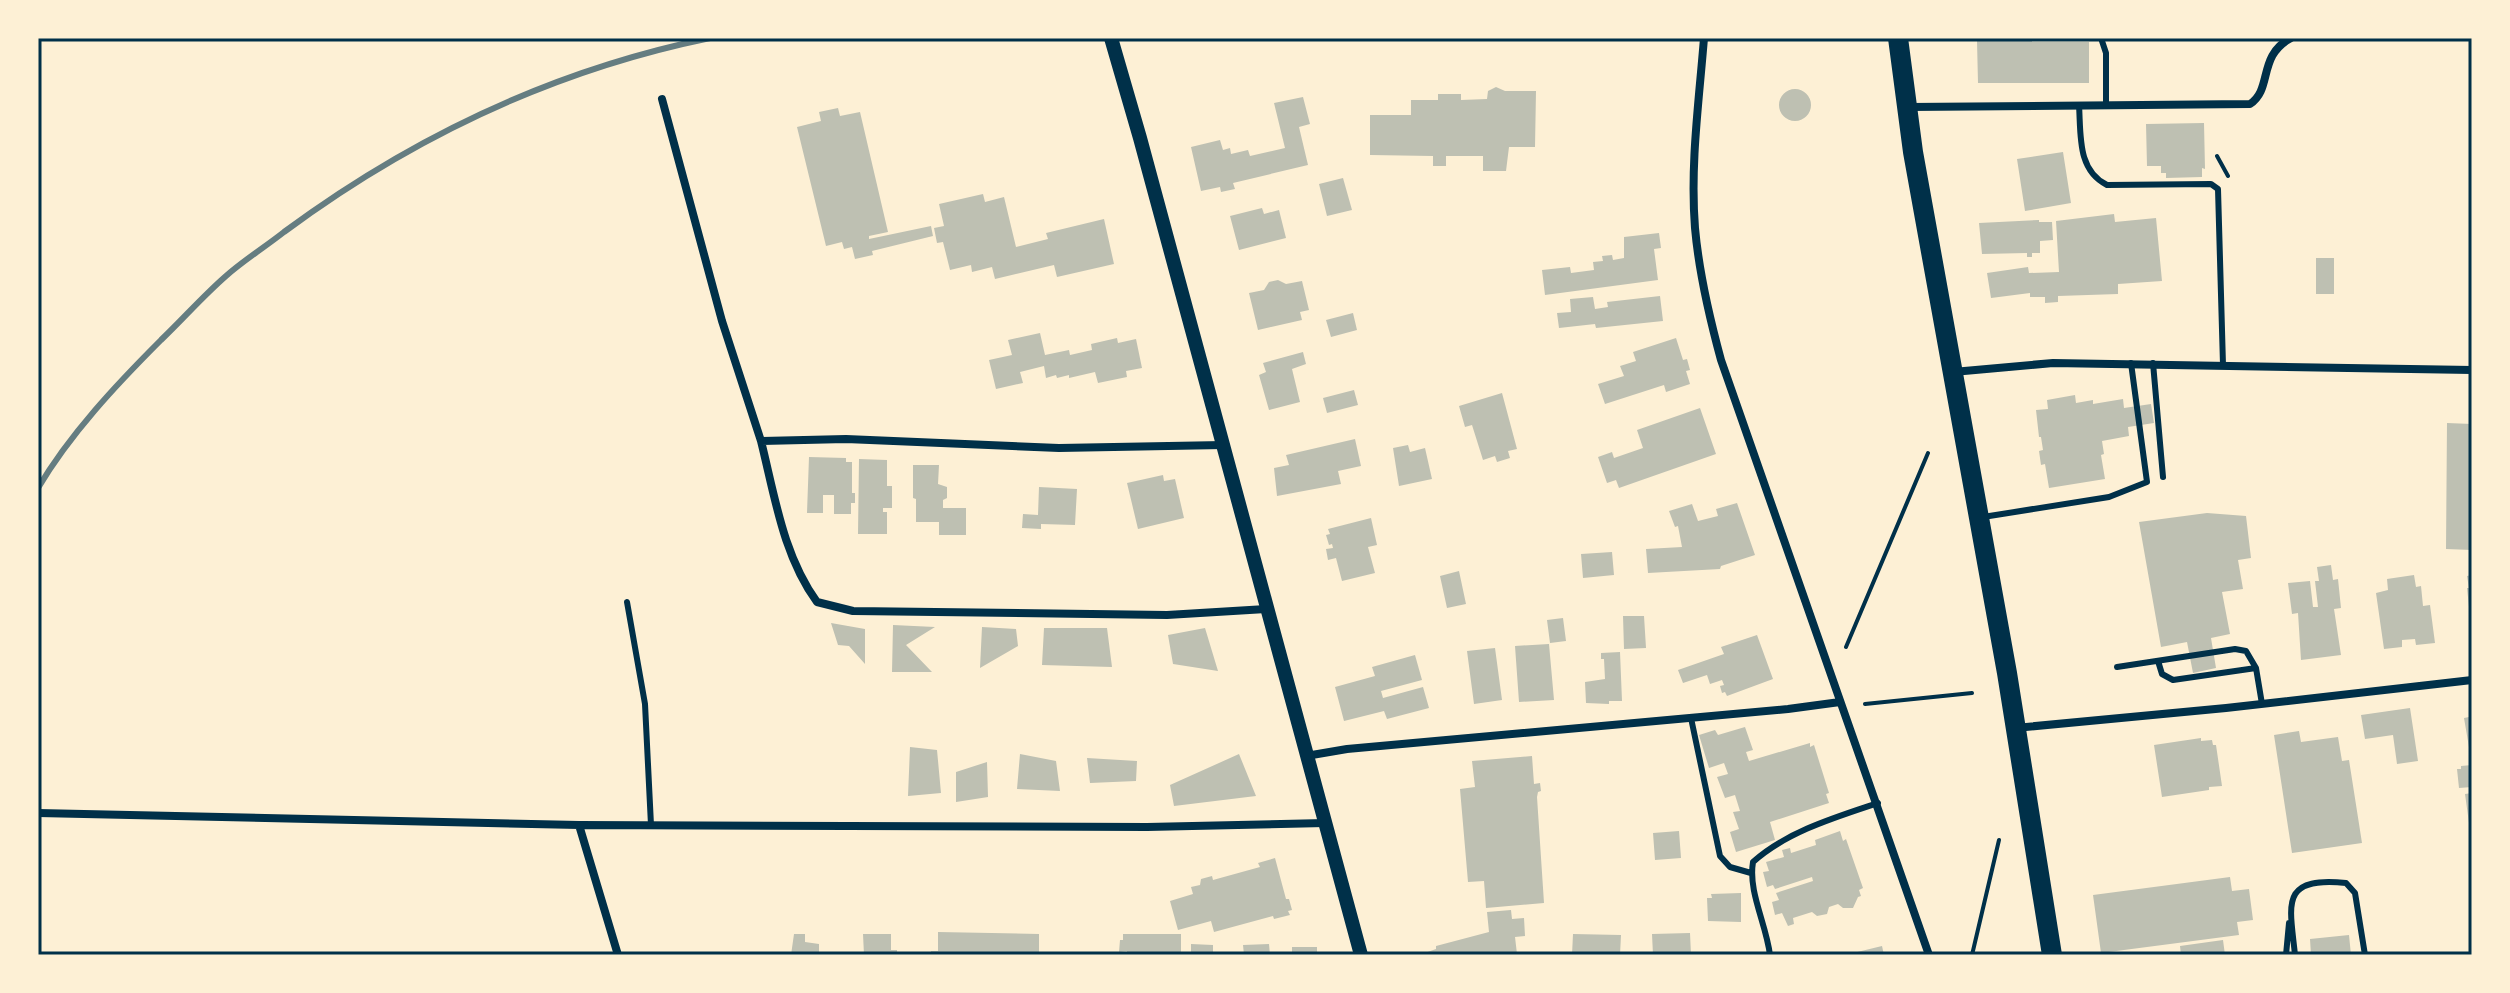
<svg xmlns="http://www.w3.org/2000/svg" width="2510" height="993" viewBox="0 0 2510 993" font-family="'Fira Sans',sans-serif">
  <style>
    .building { fill: #bec0b2 }
    .lines { fill: none; stroke-linecap: round; stroke-linejoin: round }
    .path { stroke: #003049; stroke-width: 4 }
    .service { stroke: #003049; stroke-width: 6 }
    .minor { stroke: #003049; stroke-width: 8 }
    .tertiary { stroke: #003049; stroke-width: 14 }
    .primary { stroke: #003049; stroke-width: 20 }
    .rail { stroke: #657d81; stroke-width: 6 }
    .neatline { fill: none; stroke: #003049; stroke-width: 3 }
  </style>
  <rect width="100%" height="100%" fill="#fdf0d5"/>
  <path class="building" d="M2004,38H2032V42H2089V83H1978L1977,41H2004Z
    M1496,87L1505,91H1536L1535,147H1509L1506,171H1483V156H1446V166H1433V156L1370,155V115H1411V100H1438V94H1461V100L1487,99L1488,91Z
    M1779 105a16 16 0 1 1 32 0a16 16 0 1 1-32 0Z
    M1303,97L1310,124L1299,127L1308,165L1233,183L1235,189L1221,192L1220,187L1201,191L1191,147L1220,140L1223,150L1230,148L1231,154L1248,150L1250,156L1285,148L1274,103Z
    M838,108L840,116L860,112L888,232L869,236V239L931,226L933,236L872,251L873,255L855,259L852,247L844,249L842,242L826,246L797,127L821,121L819,112Z
    M2204,123L2205,169L2202,168V177L2166,178V173H2161V166H2147L2146,124Z
    M2063,152L2071,203L2025,211L2017,159Z
    M1343,178L1352,210L1327,216L1319,184Z
    M983,194L985,202L1004,197L1016,247L1048,239L1046,233L1104,219L1114,264L1057,277L1054,265L995,279L992,267L972,272L971,265L950,270L943,242L937,243L934,228L944,226L939,204Z
    M1262,208L1264,214L1279,210L1286,238L1239,250L1230,216Z
    M2114,214L2115,222L2156,218L2162,281L2118,284V294L2058,296V302L2045,303V297H2030V293L1991,298L1987,273L2028,267L2029,273L2059,272L2056,221Z
    M2039,220V222H2052L2053,240L2040,241V253H2032V257H2027V253L1982,254L1979,223Z
    M1659,233L1661,248L1654,249L1658,280L1545,295L1542,270L1570,267L1571,273L1594,270L1593,262L1603,261L1602,256L1612,255L1613,260L1624,258V237Z
    M2316,258H2334V294H2316Z
    M1278,280L1286,284L1302,281L1309,310L1300,312L1302,320L1258,330L1249,293L1264,290L1269,282Z
    M1660,296L1663,321L1596,328L1595,324L1559,328L1557,313L1571,312L1570,299L1593,297L1595,309L1608,307L1607,302Z
    M1353,313L1357,330L1331,337L1326,320Z
    M1040,333L1045,355L1069,350L1070,355L1092,350L1091,344L1117,338L1118,343L1136,339L1142,368L1126,371L1127,377L1098,383L1095,372L1069,378V375L1057,378L1056,375L1046,378L1044,366L1020,372L1023,383L996,389L989,360L1012,355L1008,340Z
    M1676,338L1683,360L1687,359L1690,370L1686,371L1690,384L1666,392L1664,385L1605,404L1598,384L1624,376L1620,366L1636,361L1633,352Z
    M1303,352L1306,364L1292,369L1300,402L1269,410L1259,375L1266,372L1263,363Z
    M1354,390L1358,405L1327,413L1323,398Z
    M1502,393L1517,449L1508,451L1510,458L1497,462L1495,456L1483,460L1472,425L1465,427L1459,406Z
    M2075,395L2076,403L2093,400V404L2123,399L2124,408L2151,404L2154,423L2128,427L2129,436L2102,441L2104,454L2101,455L2105,479L2049,488L2045,464L2041,465L2039,451L2043,450L2041,437H2039L2036,410L2048,409L2047,400Z
    M1700,408L1716,454L1619,488L1616,480L1607,483L1598,457L1612,452L1614,458L1643,448L1637,430Z
    M2447,423L2472,424V550L2446,549Z
    M1355,439L1361,466L1338,471L1341,484L1277,496L1274,468L1289,465L1286,455Z
    M1408,445L1410,452L1425,448L1432,479L1399,486L1393,448Z
    M809,457L846,458V462H852V493H855V503H851V514H834V495H823V513H807Z
    M859,459L887,460V486H892V508H883V512H887V534H858Z
    M913,465H939L938,484L947,487V498L943,500V508H966V535H939V522H916V499L913,498Z
    M1163,475L1164,481L1175,479L1184,518L1138,529L1127,483Z
    M1039,487L1077,489L1075,525L1041,524V529L1022,528L1023,514L1038,515Z
    M1737,503L1755,555L1721,566L1720,569L1648,573L1646,549L1682,547L1678,526L1675,527L1669,511L1692,504L1698,521L1718,516L1716,509Z
    M2207,513L2246,516L2251,558L2238,560L2243,589L2222,592L2230,634L2211,638L2216,668L2193,673L2187,642L2161,647L2139,522Z
    M1371,518L1377,545L1368,547L1375,573L1342,581L1336,558L1328,560L1326,549L1333,548L1332,544L1329,545L1326,535L1330,534L1328,529Z
    M1612,552L1614,575L1583,578L1581,554Z
    M2331,565L2333,580L2338,579L2341,608L2334,609L2341,655L2301,660L2298,613L2292,614L2288,583L2310,581L2313,607H2318L2315,581H2319L2317,567Z
    M1459,571L1466,604L1447,608L1440,576Z
    M2414,575L2416,587L2421,586L2423,606L2430,605L2435,643L2416,645L2415,639L2402,640V647L2384,649L2376,593L2388,590L2387,579Z
    M2472,575V616H2470L2467,588H2469L2467,576Z
    M1623,616H1644L1646,648L1624,649Z
    M1563,618L1566,641L1550,643L1547,620Z
    M831,623L865,629V664L849,646L838,645Z
    M893,625L935,627L906,645L932,672H892Z
    M982,627L1016,629L1018,646L980,668Z
    M1044,628H1107L1112,667L1042,665Z
    M1205,628L1218,671L1173,664L1168,635Z
    M1757,635L1773,679L1727,696L1725,692L1722,693L1720,686L1724,685L1722,680L1710,684L1707,675L1683,683L1678,670L1724,654L1721,647Z
    M1549,644L1554,700L1519,702L1515,646Z
    M1495,648L1502,700L1474,704L1467,651Z
    M1620,652L1622,701H1609V704L1586,703L1585,682L1605,679L1604,659H1601V653Z
    M1415,655L1422,680L1381,691L1383,698L1423,687L1429,708L1387,719L1384,711L1344,721L1335,687L1375,676L1372,667Z
    M2410,708L2418,761L2397,764L2393,735L2365,739L2361,715Z
    M2469,713H2472V753H2470L2464,718L2469,717Z
    M1745,727L1753,750L1746,752L1749,761L1810,743V747L1814,745L1829,793L1826,794L1829,803L1770,822L1775,840L1736,852L1730,832L1739,829L1733,812L1740,811L1735,795L1725,798L1717,777L1728,774L1724,763L1709,768L1699,735L1715,730L1718,735Z
    M2299,731L2301,742L2338,737L2342,761L2349,760L2362,843L2292,853L2274,735Z
    M2201,738V741L2212,740L2213,745H2216L2222,786L2209,787V790L2162,797L2154,745Z
    M910,747L937,750L941,793L908,796Z
    M1020,754L1056,761L1060,791L1017,789Z
    M1239,754L1256,796L1174,806L1170,785Z
    M1532,756L1534,784L1540,783L1541,791L1538,792L1537,797L1544,903L1486,908L1484,881L1468,882L1460,789L1475,787L1472,761Z
    M1087,758L1137,761L1136,781L1090,783Z
    M987,762L988,797L956,802V772Z
    M2472,765V787L2459,788L2457,769H2461V766Z
    M2472,793V830H2470L2465,794Z
    M1679,831L1681,858L1655,860L1653,833Z
    M1840,831L1843,841L1846,839L1863,888L1859,890L1861,896L1858,897L1853,908H1843L1838,904L1829,907L1827,914L1817,916L1812,912L1793,918L1794,924L1788,926L1782,913L1775,915L1772,902L1779,900L1776,893L1813,881L1812,877L1775,889L1773,885L1767,887L1763,872L1769,871L1766,862L1784,857L1782,850L1790,848L1791,853L1816,845L1815,840Z
    M1275,858L1286,899H1289L1292,910L1288,911L1290,915L1274,919L1273,916L1214,932L1211,921L1178,930L1170,901L1193,894L1191,887L1200,885L1201,879L1212,876L1213,880L1260,867L1258,863Z
    M2230,877L2232,891L2249,889L2253,920L2237,922L2239,935L2101,953L2093,895Z
    M1741,893V922L1708,921L1707,898H1712L1711,894Z
    M1511,910L1512,919L1524,918L1525,936L1515,937L1517,954L1419,955L1436,949V946L1489,932L1487,912Z
    M938,932L1039,934V955H931V951H938Z
    M1690,933L1691,955H1653L1652,934Z
    M794,934H805V942L819,944V955H791Z
    M863,934H891V950H897V955H864Z
    M1123,934H1181V953L1127,955V951L1119,952L1120,940H1123Z
    M1573,934L1621,935L1620,955H1572Z
    M2349,935L2351,955H2311L2310,939Z
    M2223,940L2225,955H2181L2180,946Z
    M1191,944L1213,945V955H1191Z
    M1269,944L1270,955H1244L1243,945Z
    M1882,946L1884,955H1849V954Z
    M1292,947H1317V955H1292Z"/>
  <g class="lines">
    <path class="path" d="M2217,156L2228,176
      M1846,647L1928,453
      M1865,704L1972,693
      M1972,955L1999,840"/>
    <path class="service" d="M2101,38L2106,53V105
      M2079,105C2081,135 2077,170 2107,185L2211,184L2218,189L2223,365
      M2153,363L2163,477
      M1983,517L2109,497L2147,482L2131,363
      M627,602L645,704L651,825
      M2158,661L2162,674L2173,680L2256,668
      M2117,667L2235,649L2246,651L2256,668L2262,704
      M1691,718L1720,856L1730,867L1751,873
      M1770,955C1766,923 1748,892 1753,862C1786,832 1836,817 1878,803
      M2286,955L2289,923
      M2295,955C2290,905 2279,876 2346,883L2355,893L2365,955"/>
    <path class="minor" d="M1704,38C1699,101 1690,165 1695,228C1699,273 1709,316 1721,360L1929,955
      M662,99L722,321L761,441L846,439L1059,448L1223,445
      M1909,107L2250,104C2273,89 2257,56 2291,38
      M1953,372L2053,363L2472,370
      M761,441C775,497 783,555 817,602L853,611L1167,615L1266,609
      M2015,728L2226,708L2472,680
      M1306,756L1347,749L1788,709L1840,702
      M38,813L579,825L1147,827L1325,823
      M579,825L618,955"/>
    <path class="tertiary" d="M1111,38L1140,138L1361,955"/>
    <path class="primary" d="M1898,38L1913,152L2007,673L2052,955"/>
    <path class="rail" d="M38,488C70,434 116,385 161,340C183,319 203,296 226,276C244,260 265,247 284,232C411,138 554,70 710,38"/>
  </g>
  <rect width="2510" height="993" fill="none" stroke="#fdf0d5" stroke-width="80"/>
  <rect x="40" y="40" width="2430" height="913" class="neatline"/>
</svg>
